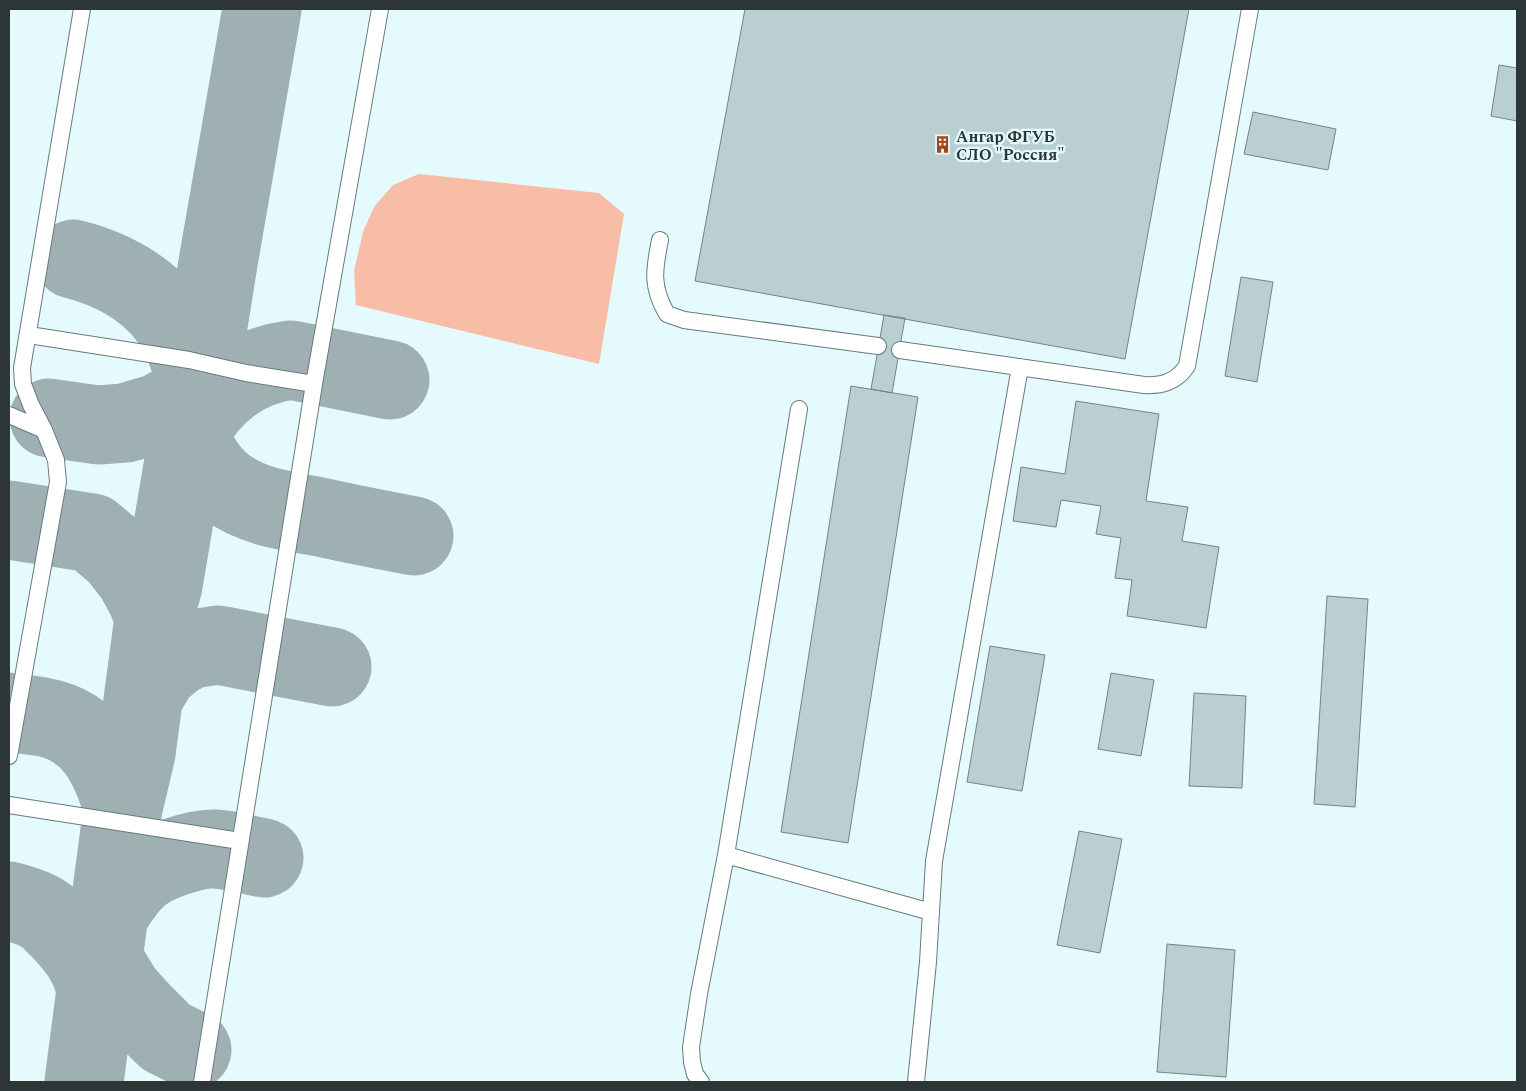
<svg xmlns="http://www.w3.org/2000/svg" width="1526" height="1091" viewBox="0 0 1526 1091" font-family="Spectral,serif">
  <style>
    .green { fill: #f7bda7 }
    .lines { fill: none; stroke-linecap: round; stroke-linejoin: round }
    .taxiway { stroke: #9fb0b2; stroke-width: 79 }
    .building { fill: #bacfd2; stroke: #728588 }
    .service-casing { stroke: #677a7d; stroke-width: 18 }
    .service { stroke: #fff; stroke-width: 16 }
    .labels { text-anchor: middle; stroke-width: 4.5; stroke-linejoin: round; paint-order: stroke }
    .poi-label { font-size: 16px; font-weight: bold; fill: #2d3637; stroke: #e4fafd; text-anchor: start }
  </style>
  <rect width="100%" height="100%" fill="#e4fafd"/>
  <path class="green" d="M419,174L599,193L624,214L599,364L356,305L354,271L363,232L374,207L393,185Z"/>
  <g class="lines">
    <path class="taxiway" d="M390,380L291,360C244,366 211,393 189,434C197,455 207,473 226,487C253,507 287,511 320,517C351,524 383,530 414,536
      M49,418L98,425L125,423L159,413L182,400L197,384C192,369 188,351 180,336C159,294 117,270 73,259
      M9,520L92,533L117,554L135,577L147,599L154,618
      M145,694L159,671L176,657L192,649L218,645L332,667
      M9,712C20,714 32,715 43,717C92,726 110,764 123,808
      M9,901C21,904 35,908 45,915C50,918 54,924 59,928C78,948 90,963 96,990
      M109,914C118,901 127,885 140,875C155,862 195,848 215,849C231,850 248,855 264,858
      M103,959L123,992L142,1013L166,1037L192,1050
      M84,1082L96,990L103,959L123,808L136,753L154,618L163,585L197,384L202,363L218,263L262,9"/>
  </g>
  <path class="building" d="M745,9H1189L1125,359L695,281Z
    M1499,65L1517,68V121L1491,116Z
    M1253,112L1336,129L1328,170L1244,154Z
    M1241,277L1273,282L1257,382L1225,376Z
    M884,315L905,318L892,393L871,389Z
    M851,386L918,397L848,843L781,832Z
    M1076,401L1159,414L1146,501L1188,507L1182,541L1219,547L1206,628L1127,616L1132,580L1115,578L1121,538L1096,534L1101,506L1061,500L1056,527L1013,521L1021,467L1065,474Z
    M1327,596L1368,599L1355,807L1314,804Z
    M990,646L1045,655L1022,791L967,782Z
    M1111,673L1154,680L1141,756L1098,749Z
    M1194,693L1246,696L1242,788L1189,786Z
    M1079,831L1122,839L1100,953L1057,945Z
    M1167,944L1235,950L1226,1077L1157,1072Z"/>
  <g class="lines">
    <defs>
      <path id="service" d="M660,240C654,270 651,287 667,314L684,320L878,346
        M29,335L189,360L246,373L314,384
        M900,350L1144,385C1162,386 1176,382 1187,366L1250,9
        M799,409L726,855L931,912
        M9,415L44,430
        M9,756L58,482L56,460L44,430L31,405L23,384L22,368L82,9
        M9,805L240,841
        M202,1082L314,384L380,9
        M701,1082L695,1074L692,1062L691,1047L699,994L726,855
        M916,1082L928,962L934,861L1020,367"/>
    </defs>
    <use href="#service" class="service-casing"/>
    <use href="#service" class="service"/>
  </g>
  <defs>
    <symbol id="building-bare" viewBox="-9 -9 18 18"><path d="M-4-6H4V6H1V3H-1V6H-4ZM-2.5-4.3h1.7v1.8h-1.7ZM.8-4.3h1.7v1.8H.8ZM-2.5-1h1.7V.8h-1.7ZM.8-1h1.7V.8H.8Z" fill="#a84312" stroke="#e4fafd" stroke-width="2.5" paint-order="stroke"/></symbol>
  </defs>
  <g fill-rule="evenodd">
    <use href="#building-bare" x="930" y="132" width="25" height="25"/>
  </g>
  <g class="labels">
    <g class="poi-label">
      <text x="956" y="142">Ангар ФГУБ<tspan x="956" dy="18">СЛО "Россия"</tspan></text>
    </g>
  </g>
  <rect width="1526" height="1091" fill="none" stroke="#2d3637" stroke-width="20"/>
</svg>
